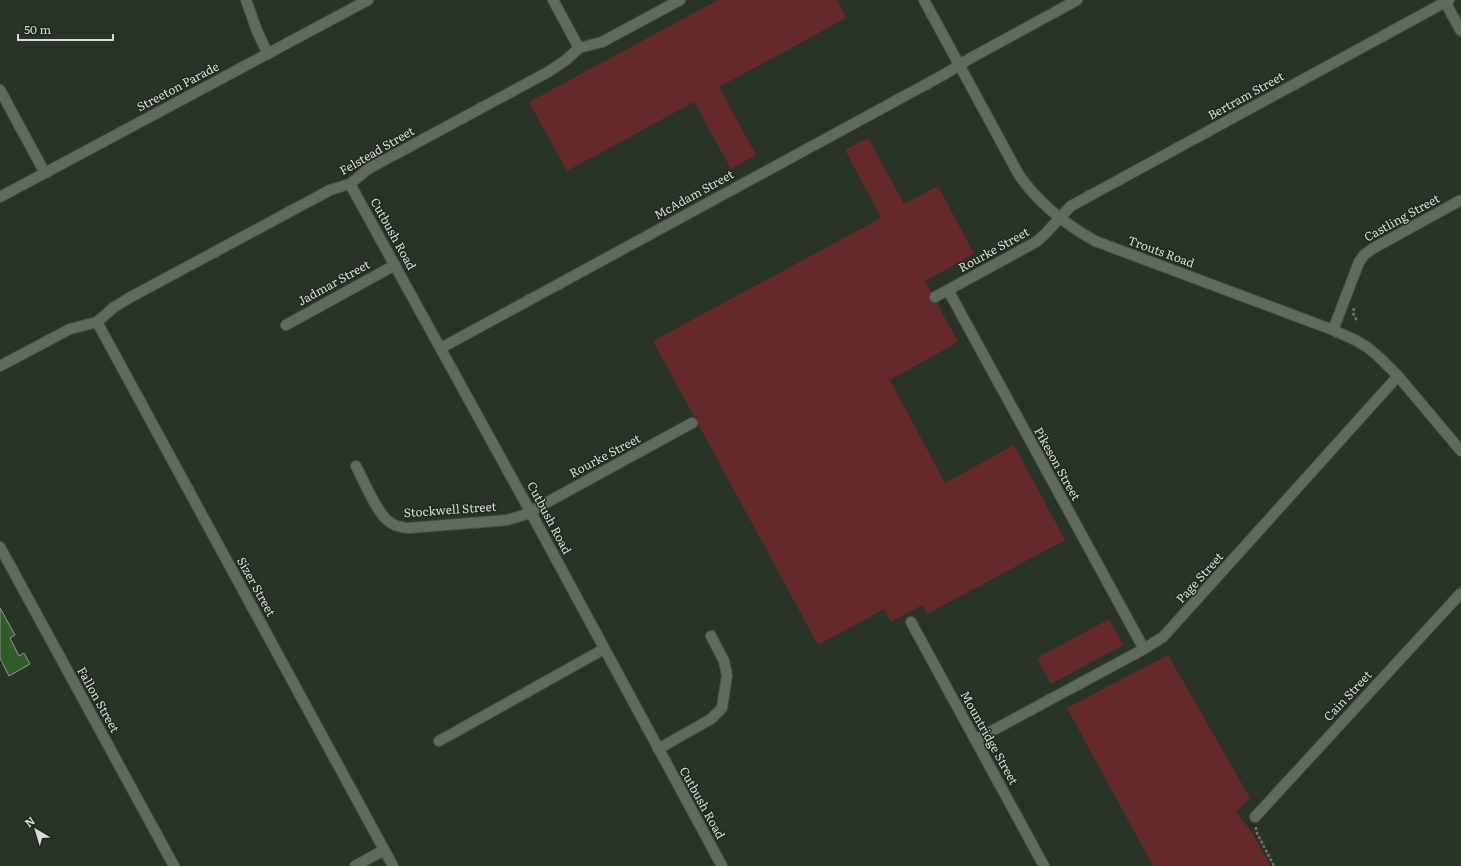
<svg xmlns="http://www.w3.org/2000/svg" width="1461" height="866" viewBox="0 0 1461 866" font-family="Literata,serif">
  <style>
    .green { fill: #65292b }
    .building { fill: #315c2b; stroke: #8f9b8d }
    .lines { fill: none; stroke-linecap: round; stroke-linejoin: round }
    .minor-casing { stroke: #485147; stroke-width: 12 }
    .path { stroke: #6c756b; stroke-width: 2.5; stroke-dasharray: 3 2; stroke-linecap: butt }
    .minor { stroke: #606b5e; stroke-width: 10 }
    .labels { text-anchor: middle; stroke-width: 3; stroke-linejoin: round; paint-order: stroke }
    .street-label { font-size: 12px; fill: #d7ddd6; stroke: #1f291e }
  </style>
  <rect width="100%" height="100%" fill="#293327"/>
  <path class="green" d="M718,0H837L846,18L719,87L756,155L731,169L694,102L567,171L529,102Z
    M868,138L904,204L938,186L974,254L925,281L958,342L890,380L945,483L1014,445L1065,540L927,614L922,605L891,622L884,609L818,645L653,341L881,218L845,150Z
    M1109,619L1123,645L1051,684L1037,658Z
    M1168,655L1250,798L1236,812L1252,832L1270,866H1153L1067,708Z"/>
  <path class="building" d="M0,608L15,635L10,638L19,656L24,653L30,664L9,676L0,658Z"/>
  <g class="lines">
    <defs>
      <path id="minor" d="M246,0L257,31L268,54
        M553,0L579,48
        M924,0L1019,175C1039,204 1065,224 1095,241L1333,330L1355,340L1367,347L1379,357L1398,376L1461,451
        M1444,0L1461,31
        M0,90L45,173
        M350,184L530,511L722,866
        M0,197L368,0
        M948,290L1144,649
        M935,297L1036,242L1045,234L1071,206L1449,0
        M97,322L393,866
        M286,325L395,265
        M1333,330L1359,262L1364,255L1372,249L1461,200
        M441,348L945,74L969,59L1077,0
        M0,366L70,329L97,322L113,308L129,298L330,190L350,184L368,169L548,72L566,60L579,48L602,42L680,0
        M356,466C364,481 374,507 386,519C392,525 400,528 409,528L496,521L507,520L524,515L692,423
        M0,547L174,866
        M911,622L1044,866
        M975,740L1144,649L1163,637L1398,376
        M439,741L604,649
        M658,749L711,719L722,708L727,675L724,661L711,636
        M1255,817L1461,593
        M355,866L384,850"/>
    </defs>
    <use href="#minor" class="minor-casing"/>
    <path class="path" d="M1354,308L1353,313L1357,321
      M1256,827V831L1274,866"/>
    <use href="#minor" class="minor"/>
  </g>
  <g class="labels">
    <g class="street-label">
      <text transform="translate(178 87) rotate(-28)" y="4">Streeton Parade</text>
      <text transform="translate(1246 96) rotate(-29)" y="4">Bertram Street</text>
      <text transform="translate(377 151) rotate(-30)" y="4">Felstead Street</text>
      <text transform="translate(694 195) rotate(-29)" y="4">McAdam Street</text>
      <text transform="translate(1402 218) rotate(-29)" y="4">Castling Street</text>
      <text transform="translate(393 234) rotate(61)" y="4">Cutbush Road</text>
      <text transform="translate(994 250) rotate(-29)" y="4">Rourke Street</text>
      <text transform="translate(1161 252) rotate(20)" y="4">Trouts Road</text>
      <text transform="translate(334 283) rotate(-29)" y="4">Jadmar Street</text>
      <text transform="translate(605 456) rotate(-28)" y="4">Rourke Street</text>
      <text transform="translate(1057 464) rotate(61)" y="4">Pikeson Street</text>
      <text transform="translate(450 510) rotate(-4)" y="4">Stockwell Street</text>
      <text transform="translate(549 518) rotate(62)" y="4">Cutbush Road</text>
      <text transform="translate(1200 578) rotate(-48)" y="4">Page Street</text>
      <text transform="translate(256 587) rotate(61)" y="4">Sizer Street</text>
      <text transform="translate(1348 696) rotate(-47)" y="4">Cain Street</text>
      <text transform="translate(98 700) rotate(61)" y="4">Fallon Street</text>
      <text transform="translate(989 738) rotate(61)" y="4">Mountridge Street</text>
      <text transform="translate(702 803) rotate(61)" y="4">Cutbush Road</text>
    </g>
  </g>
  <g transform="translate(36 830) rotate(322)" stroke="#1f291e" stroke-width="3" paint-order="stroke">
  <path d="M0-3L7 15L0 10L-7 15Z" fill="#d7ddd6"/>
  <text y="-6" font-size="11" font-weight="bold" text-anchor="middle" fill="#d7ddd6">N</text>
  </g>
  <path d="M18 34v6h95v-6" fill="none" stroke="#d7ddd6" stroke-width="2"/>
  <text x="24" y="34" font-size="12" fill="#d7ddd6" stroke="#1f291e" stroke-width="3" paint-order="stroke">50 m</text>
</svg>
